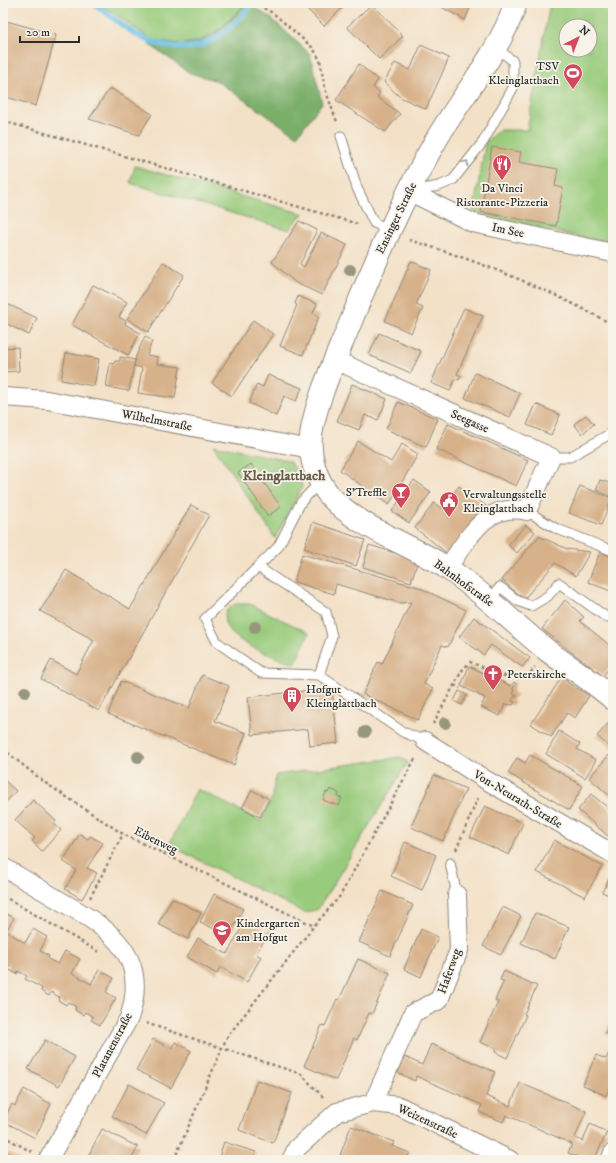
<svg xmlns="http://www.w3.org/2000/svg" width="616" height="1163" viewBox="0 0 616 1163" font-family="'IM FELL DW Pica',serif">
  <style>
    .green { fill: #98cb7b; stroke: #627b53; fill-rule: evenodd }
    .forest { fill: #7aaf6b; stroke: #526d4b }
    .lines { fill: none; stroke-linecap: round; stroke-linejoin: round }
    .stream { stroke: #68bfe5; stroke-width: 6 }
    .building { fill: #d7b189 }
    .service-casing { stroke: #8f8679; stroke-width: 11 }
    .minor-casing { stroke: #8f8679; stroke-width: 20 }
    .secondary-casing { stroke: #8f8679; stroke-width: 24 }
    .path { stroke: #8f8679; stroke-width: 2.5; stroke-dasharray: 3 3; stroke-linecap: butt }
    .service { stroke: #fff; stroke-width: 9 }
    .minor { stroke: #fff; stroke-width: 18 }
    .secondary { stroke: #fff; stroke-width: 22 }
    .tree { fill: #97977e }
    .oneway { stroke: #a0a0a0 }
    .labels { text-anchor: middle; stroke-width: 3.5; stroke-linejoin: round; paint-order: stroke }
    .poi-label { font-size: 12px; fill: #2b2b2b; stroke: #f7f3e8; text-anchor: start }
    .street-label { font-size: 12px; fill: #2b2b2b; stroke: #f7f3e8 }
    .quarter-label { font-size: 14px; font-weight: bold; fill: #675a4c; stroke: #f7f3e8 }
  </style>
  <rect width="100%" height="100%" fill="#f7f3e8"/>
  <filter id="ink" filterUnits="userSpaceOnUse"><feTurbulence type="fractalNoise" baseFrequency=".025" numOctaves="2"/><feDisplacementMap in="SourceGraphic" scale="8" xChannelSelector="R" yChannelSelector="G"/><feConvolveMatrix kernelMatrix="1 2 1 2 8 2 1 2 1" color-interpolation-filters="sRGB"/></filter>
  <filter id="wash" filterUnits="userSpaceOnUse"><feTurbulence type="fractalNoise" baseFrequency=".012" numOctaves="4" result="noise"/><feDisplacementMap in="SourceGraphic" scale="16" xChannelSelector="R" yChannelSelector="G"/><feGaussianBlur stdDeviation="0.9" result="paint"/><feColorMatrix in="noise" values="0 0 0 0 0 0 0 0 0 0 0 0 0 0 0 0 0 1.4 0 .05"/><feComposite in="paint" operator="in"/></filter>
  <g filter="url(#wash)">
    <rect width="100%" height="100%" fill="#f3e1c7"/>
    <path class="green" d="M99,3H246L221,28L198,42L180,44L152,40Z
      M550,3H613V243L566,234L473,212L486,141L499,130H527ZM566,26H590V50H566Z
      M135,166L304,214L297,219L289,230L130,183Z
      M213,445L289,461L299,473L302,487L275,538Z
      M235,604H250L309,633L295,664C277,658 214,638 226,612C227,609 232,606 235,604Z
      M400,757L408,762L318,909L305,913L169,845L197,789L261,821L272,798L276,775Z"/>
    <path class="forest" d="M246,3L271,18L310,54L322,103L297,136L217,81L190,73L150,45L152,40C166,42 183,46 198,42C216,37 233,17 246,3Z"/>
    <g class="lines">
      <path class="stream" d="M94,3C110,15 131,34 150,41C163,46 183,49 198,46C216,42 243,18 252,3"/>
    </g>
    <g id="blocks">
      <path class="building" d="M301,3H343L345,5L324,26Z
        M434,3H472L465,20Z
        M372,4L403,36L379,59L347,27Z
        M3,20L56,35L36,106L3,96Z
        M421,45L449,58L426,109L400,97L384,82L395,63L410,70Z
        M359,64L378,80L373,87L380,93L377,97L400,114L385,132L336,100Z
        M110,88L152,114L139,135L89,119Z
        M492,147L521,152L519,162L558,169L555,186L563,188L556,226L481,212Z
        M299,221L317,230L300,264L304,267L321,233L347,245L322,295L296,283L272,262Z
        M411,261L431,270L416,305L423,308L411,333L385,321Z
        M163,262L184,275L148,332L127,319Z
        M93,285L127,302L119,317L126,321L125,324L140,333L128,355L72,325Z
        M298,296L317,304L313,313L319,316L303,355L280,346L297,305L295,304Z
        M3,302L37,318L29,335L3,322Z
        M464,308L483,316L457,374L461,376L459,380L455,379L450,391L431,383Z
        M253,320L273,334L232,396L212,383Z
        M379,333L421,351L411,373L369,355Z
        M145,336L152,341L147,355L158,357L157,364L180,367L175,398L138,393L142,368L134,366L136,356Z
        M18,347L19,371L3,372V348Z
        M66,353L99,359L94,386L61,380Z
        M120,357L135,360L129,391L106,387L110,363L114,364L115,361H120Z
        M475,373L520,393L510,417L465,398Z
        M268,375L302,388L296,401L284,396L276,416L249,403L257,384L263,387Z
        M352,384L387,399L378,420L365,415L359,430L337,421Z
        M398,402L438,419L426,447L386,429Z
        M536,404L560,415L551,435L527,425Z
        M586,415L594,424L582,434L574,424Z
        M448,424L528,460L516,486L436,449Z
        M358,441L391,462L402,444L418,454L389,505L340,470Z
        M251,464L281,507L268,516L238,473Z
        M414,480L431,492L409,523L392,511Z
        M600,480L613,484V497L596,490Z
        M459,486L486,506L448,554L415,528L434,503L441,508Z
        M580,486L612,498L601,525L569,513Z
        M191,505L209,515L99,711L41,679L51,660L76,674L94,640L40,611L66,570L130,609Z
        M313,522L365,540L356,566L304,548Z
        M526,525L535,532L517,553L508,545Z
        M539,536L567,549L590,552L576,576L555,563L524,599L502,580Z
        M369,545L418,560L411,582L363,567Z
        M600,552L613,557V592L588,582Z
        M302,554L418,587L466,610L448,647L442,645L424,684L433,689L418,720L363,694L378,662L382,664L411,602L400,603L336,584L334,594L294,582Z
        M565,600L584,617L580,621L613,648V663L603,676L542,629Z
        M474,617L530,658L522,667L491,645L484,655L459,637Z
        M469,666L511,686L514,682L516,684L513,688L514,695H517V697H514L512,701L515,702L513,705L505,704L500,716L481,707L485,698L461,686Z
        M202,675L229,686L215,721L246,733L234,765L108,714L121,681L189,708Z
        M561,678L589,696L575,718L567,713L551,737L531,724Z
        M332,688L338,743L310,746L308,729L252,735L248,697Z
        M459,691L467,695L462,705L454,701Z
        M613,718V750L597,736Z
        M559,731L580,744L577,749L596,760L585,778L546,754Z
        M530,755L583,786L569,810L508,773L517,758L525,763Z
        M609,755L613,758V794L611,797L589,778Z
        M434,775L466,789L443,841L411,827Z
        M3,779L16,791L3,805Z
        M330,789L339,793L338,797L342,798L339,806L323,800L326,792L328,793Z
        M252,790L269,799L260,817L242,808Z
        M591,794L613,812V830L608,836L578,810Z
        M33,800L56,821L54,824L61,830L42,851L32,841L35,838L15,820Z
        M485,806L523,823L509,855L470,837Z
        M80,834L88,839L90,836L103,843L87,868L97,873L82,899L65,889L76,870L63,861Z
        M554,840L602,866L585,897L537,872Z
        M405,842L436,855L422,890L391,876Z
        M613,871V897L602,892Z
        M382,891L413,905L390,956L359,942Z
        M214,894L243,909L229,936L200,922Z
        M172,898L201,913L188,939L158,924Z
        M503,907L521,916L501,955L483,946Z
        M3,912L14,918L6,931L25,943L33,929L47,937L40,951L49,956L48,959L58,964L65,951L80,959L72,973L91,984L99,970L114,978L106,992L116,998L100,1025L91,1020L93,1017L85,1012L83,1015L75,1010L76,1007L68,1002L66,1005L58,1000L59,997L51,992L49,996L41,991L42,988L25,979L27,976L18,971L17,974L8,969L10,966L3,962Z
        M535,913L569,927L555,959L521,943Z
        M246,920L269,932L256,954L261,957L247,982L220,967L217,974L187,957L198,938L227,954Z
        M421,929L438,937L421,977L404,969Z
        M358,959L390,973L372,1014L369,1013L357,1040L354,1038L336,1080L304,1066L322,1025L325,1026L337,999L339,1000Z
        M504,971L537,986L524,1014L526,1015L507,1058L495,1052L496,1049L480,1042L498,1002L495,1000L504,981L500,980Z
        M613,1018V1037L605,1033Z
        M153,1039L171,1049L175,1042L191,1051L171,1088L136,1070Z
        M45,1040L75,1057L59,1086L28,1069Z
        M431,1044L495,1072L486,1096L510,1106L520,1083L586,1111L575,1138L583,1141L590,1124L607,1132L594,1160H584L568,1153L572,1144L539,1129L506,1115L503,1122L479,1112L482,1105L416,1076L415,1081L398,1073L405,1057L422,1065Z
        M611,1049H613V1081L606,1096L583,1085L596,1055L606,1059Z
        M257,1080L292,1093L273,1143L239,1130Z
        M129,1084L164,1103L146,1135L112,1116Z
        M24,1089L51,1104L35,1138L3,1121L12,1104L15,1106Z
        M351,1126L394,1142L392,1146L410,1153L405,1160H342L339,1158Z
        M102,1129L138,1147L131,1160H86Z
        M224,1142L256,1152L253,1160H218Z
        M3,1150L21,1160H3Z"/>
    </g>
  </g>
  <g filter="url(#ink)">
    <use href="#blocks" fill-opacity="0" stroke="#8f8679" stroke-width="1"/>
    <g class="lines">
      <defs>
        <path id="service" d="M341,136L357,188L374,223L390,229
          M412,191L439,186L453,180L483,142L513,88V61L495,47
          M551,457H570L613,432
          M320,482L301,502L278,547L205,619L217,642L261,673L319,675L403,732L425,741
          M527,511L555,528L613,551
          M258,567L326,612L332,636L319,675
          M489,601L500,587L518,601L531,606L548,596L559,583L606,617
          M450,863L457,895"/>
        <path id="minor" d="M408,191L473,223L613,253
          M335,360L551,457L527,511C485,501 468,540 447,568
          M3,397L47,400L311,449
          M425,741L486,780L613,854
          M3,867C23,879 44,891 64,903C112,930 150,957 129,1018L48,1160
          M373,1103L413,1013L439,1000L459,950L457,895
          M291,1160L297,1148L337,1112L373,1103L399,1106L510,1160
          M610,1160L613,1153"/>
        <path id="secondary" d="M516,3C500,51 465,92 439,135C403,196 376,260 349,326C336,358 315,402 311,436C309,457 316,479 329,495C358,528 410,544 447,568C483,592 514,624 548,651C569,667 593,681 613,699"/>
      </defs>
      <use href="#service" class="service-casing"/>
      <use href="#minor" class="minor-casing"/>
      <use href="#secondary" class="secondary-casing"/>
      <path class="path" d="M253,3L273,13L313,48L320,60L325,89L337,122
        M3,121L358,224
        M409,240C479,261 549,289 613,325
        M454,685L460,688
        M433,724L463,669L470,662L507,677L528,676L535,667
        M3,749L44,782L123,834L314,926
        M456,850L478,798
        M3,896L99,952
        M90,898L123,834
        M146,1023L301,1074L325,1099
        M3,1136L32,1152
        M174,1160L227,1037L314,926L340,896L416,757"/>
      <use href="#service" class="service"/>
      <use href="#minor" class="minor"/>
      <use href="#secondary" class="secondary"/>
    </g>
    <g class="tree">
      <circle cx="350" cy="270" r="6"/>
      <circle cx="255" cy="627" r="6"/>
      <circle cx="25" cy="692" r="6"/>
      <circle cx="445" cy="723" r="6"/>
      <circle cx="365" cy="732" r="6"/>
      <circle cx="138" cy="757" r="6"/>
    </g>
    <defs><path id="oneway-chevron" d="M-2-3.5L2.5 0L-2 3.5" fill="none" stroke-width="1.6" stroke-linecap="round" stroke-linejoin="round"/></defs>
    <use class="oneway" href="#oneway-chevron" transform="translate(466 163) rotate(-51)"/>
  </g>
  <defs>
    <symbol id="stadium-pin" viewBox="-11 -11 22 30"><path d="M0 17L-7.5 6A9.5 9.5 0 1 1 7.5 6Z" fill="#d1495b" stroke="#f7f3e8"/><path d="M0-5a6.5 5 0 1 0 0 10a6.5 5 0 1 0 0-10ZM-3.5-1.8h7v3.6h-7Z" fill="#fff"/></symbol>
    <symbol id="restaurant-pin" viewBox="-11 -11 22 30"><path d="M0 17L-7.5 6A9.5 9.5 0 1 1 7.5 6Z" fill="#d1495b" stroke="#f7f3e8"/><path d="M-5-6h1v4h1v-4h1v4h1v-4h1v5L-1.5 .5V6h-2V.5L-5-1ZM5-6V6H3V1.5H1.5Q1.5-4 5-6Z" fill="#fff"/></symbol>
    <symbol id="bar-pin" viewBox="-11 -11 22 30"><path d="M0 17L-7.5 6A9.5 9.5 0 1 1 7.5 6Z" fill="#d1495b" stroke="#f7f3e8"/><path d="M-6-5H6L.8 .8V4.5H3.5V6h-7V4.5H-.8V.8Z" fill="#fff"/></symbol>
    <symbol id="civic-pin" viewBox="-11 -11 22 30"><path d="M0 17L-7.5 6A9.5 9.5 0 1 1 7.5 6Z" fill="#d1495b" stroke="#f7f3e8"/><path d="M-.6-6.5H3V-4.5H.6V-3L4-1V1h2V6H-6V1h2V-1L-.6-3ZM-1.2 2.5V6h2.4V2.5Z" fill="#fff"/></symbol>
    <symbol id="church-pin" viewBox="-11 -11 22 30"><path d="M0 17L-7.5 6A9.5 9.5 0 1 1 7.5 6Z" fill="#d1495b" stroke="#f7f3e8"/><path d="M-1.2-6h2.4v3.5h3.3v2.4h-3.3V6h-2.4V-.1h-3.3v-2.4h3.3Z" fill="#fff"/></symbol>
    <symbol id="building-pin" viewBox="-11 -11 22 30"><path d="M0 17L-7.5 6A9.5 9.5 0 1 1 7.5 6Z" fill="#d1495b" stroke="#f7f3e8"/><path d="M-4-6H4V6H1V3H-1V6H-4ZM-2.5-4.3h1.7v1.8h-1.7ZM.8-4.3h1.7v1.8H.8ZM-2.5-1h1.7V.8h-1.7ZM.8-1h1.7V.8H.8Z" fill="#fff"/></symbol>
    <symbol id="school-pin" viewBox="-11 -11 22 30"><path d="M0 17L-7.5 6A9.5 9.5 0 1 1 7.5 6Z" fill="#d1495b" stroke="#f7f3e8"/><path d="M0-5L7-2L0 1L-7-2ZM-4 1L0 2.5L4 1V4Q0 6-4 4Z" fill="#fff"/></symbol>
  </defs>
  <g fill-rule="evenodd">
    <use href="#stadium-pin" x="562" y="62" width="22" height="30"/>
    <use href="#restaurant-pin" x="491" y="153" width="22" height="30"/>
    <use href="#bar-pin" x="390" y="481" width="22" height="30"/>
    <use href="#civic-pin" x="438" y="490" width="22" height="30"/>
    <use href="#church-pin" x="482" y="663" width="22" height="30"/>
    <use href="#building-pin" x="281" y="685" width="22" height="30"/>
    <use href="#school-pin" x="211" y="919" width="22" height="30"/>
  </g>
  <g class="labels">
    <g class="poi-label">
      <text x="559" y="70" text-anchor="end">TSV<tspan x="559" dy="14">Kleinglattbach</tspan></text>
      <text x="502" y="192" text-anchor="middle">Da Vinci<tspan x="502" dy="14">Ristorante-Pizzeria</tspan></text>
      <text x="387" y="496" text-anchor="end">S’Treffle</text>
      <text x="463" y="498">Verwaltungsstelle<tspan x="463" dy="14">Kleinglattbach</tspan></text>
      <text x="507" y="678">Peterskirche</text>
      <text x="306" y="693">Hofgut<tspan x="306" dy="14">Kleinglattbach</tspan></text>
      <text x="236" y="927">Kindergarten<tspan x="236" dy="14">am Hofgut</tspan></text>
    </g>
    <g class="street-label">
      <text transform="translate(396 218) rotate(-64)" y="4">Ensinger Straße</text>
      <text transform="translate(508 230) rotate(12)" y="4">Im See</text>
      <text transform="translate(157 420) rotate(11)" y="4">Wilhelmstraße</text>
      <text transform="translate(470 421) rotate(24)" y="4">Seegasse</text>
      <text transform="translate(464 583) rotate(36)" y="4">Bahnhofstraße</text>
      <text transform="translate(518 799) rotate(31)" y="4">Von-Neurath-Straße</text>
      <text transform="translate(156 840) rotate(26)" y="4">Eibenweg</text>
      <text transform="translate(449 971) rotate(-70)" y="4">Haferweg</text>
      <text transform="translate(112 1045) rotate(-62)" y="4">Platanenstraße</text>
      <text transform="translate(428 1121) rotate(25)" y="4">Weizenstraße</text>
    </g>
    <g class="quarter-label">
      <text x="284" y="480">Kleinglattbach</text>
    </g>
  </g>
  <rect width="616" height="1163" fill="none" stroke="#f7f3e8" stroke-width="16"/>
  <g transform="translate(578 38) rotate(42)"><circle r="19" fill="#f7f3e8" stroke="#a5a39c"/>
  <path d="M0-3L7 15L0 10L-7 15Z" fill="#d1495b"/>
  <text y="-6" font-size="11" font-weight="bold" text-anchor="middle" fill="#2b2b2b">N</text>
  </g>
  <path d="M20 36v6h59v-6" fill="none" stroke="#2b2b2b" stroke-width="2"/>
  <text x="26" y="36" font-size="12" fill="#2b2b2b" stroke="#f7f3e8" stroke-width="3" paint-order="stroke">20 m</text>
</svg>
